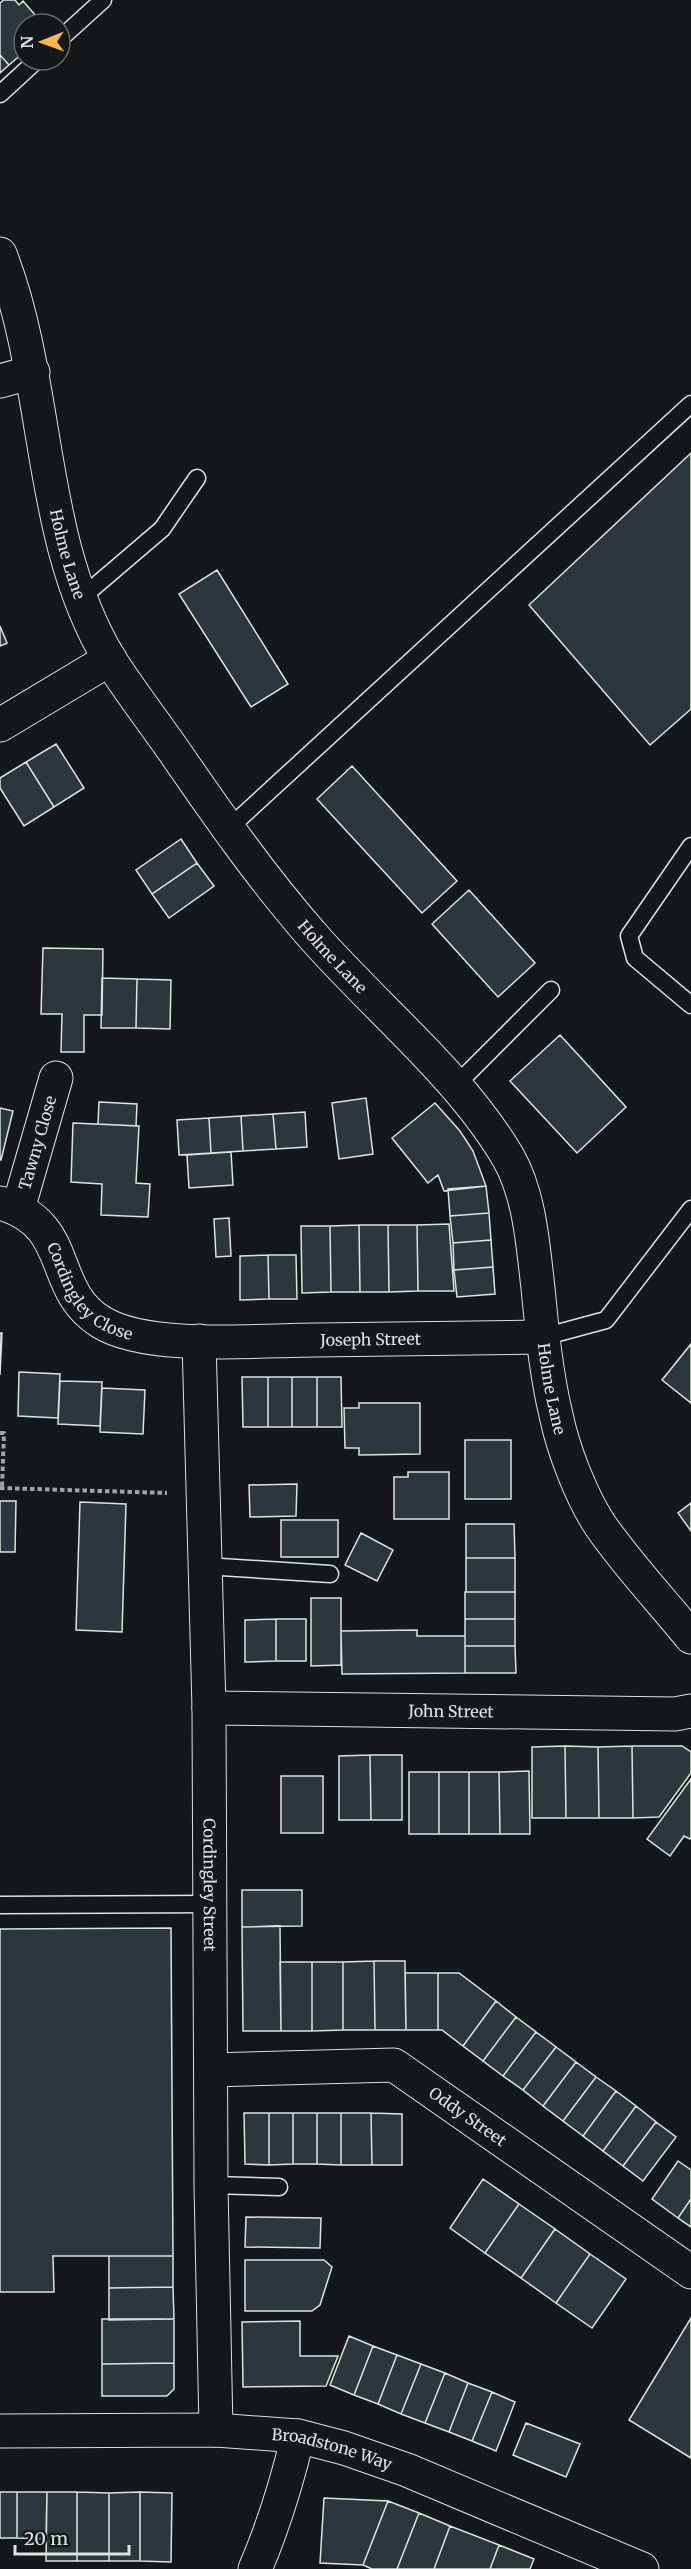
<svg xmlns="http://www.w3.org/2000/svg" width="691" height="2569" viewBox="0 0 691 2569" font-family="Merriweather,serif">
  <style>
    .building { fill: #2c363c; stroke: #d8e6dc; stroke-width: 1.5 }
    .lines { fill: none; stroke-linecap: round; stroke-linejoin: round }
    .lane-casing { stroke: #d8e6dc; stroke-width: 19 }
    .street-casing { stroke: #d8e6dc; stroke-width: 35 }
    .secondary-casing { stroke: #d8e6dc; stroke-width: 35 }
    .path { stroke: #9da8a2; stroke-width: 4; stroke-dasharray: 4.5 3; stroke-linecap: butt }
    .lane { stroke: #14181c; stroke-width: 16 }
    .street { stroke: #14181c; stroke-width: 33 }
    .secondary { stroke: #14181c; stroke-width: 33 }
    .labels { text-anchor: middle; stroke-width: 4.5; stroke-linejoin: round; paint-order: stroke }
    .street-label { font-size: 16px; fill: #d8e6dc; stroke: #14181c }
  </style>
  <rect width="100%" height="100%" fill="#14181c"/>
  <path class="building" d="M4,0H15L19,5L23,1L43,24H24V52L9,65L0,55V3Z
    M0,55L9,65L0,73Z
    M691,453V709L650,745L529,605Z
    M217,570L288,684L251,707L179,594Z
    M0,626L7,643L0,646Z
    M56,744L84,788L54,807L26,762Z
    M26,762L54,807L24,826L0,788V778Z
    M352,766L457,881L422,913L317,799Z
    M181,839L197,863L152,894L136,870Z
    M197,863L214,886L169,918L152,894Z
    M469,890L535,963L498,997L432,924Z
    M43,948L103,949L102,1015H84V1052H61L62,1014H41Z
    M102,978L137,979L136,1028H101Z
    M137,979L171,980L170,1029L136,1028Z
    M560,1035L626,1107L577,1153L510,1081Z
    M366,1098L373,1154L339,1159L332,1103Z
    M99,1102L137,1104L136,1126L98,1124Z
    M435,1103L460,1131L473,1151L486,1186L444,1191L438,1175L428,1183L392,1138Z
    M0,1108L13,1111L1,1160H0Z
    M305,1112L307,1147L276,1149L273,1114Z
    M273,1114L276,1149L243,1151L241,1116Z
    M241,1116L243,1151L211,1153L209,1118Z
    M209,1118L211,1153L179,1155L177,1120Z
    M73,1123L139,1126L136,1183L150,1184L148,1217L101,1215L102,1184L71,1182Z
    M231,1152L233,1185L189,1188L187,1155Z
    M486,1186L489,1213L450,1216L448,1189Z
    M489,1213L491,1240L453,1243L450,1216Z
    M229,1218L231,1256L216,1257L214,1219Z
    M449,1224L454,1291H418L417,1225Z
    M359,1225H388L389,1292H360Z
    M359,1225L360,1292H331L330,1226Z
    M388,1225H417L418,1291L389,1292Z
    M301,1226H330L331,1292L302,1293Z
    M491,1240L493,1267L454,1270L453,1243Z
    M268,1255L269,1299L240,1300V1256Z
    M268,1255H296L297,1299H269Z
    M493,1267L495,1294L457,1297L454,1270Z
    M0,1333H2L0,1375Z
    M691,1344V1403L662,1380Z
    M19,1372L60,1374L58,1418L18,1416Z
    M242,1377H268V1427H243Z
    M268,1377H292V1427H268Z
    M292,1377H317V1427H292Z
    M317,1377H341L342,1427H317Z
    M60,1381L102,1382L100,1426L58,1424Z
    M102,1388L145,1390L143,1434L100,1432Z
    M359,1403H420V1454L359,1455V1448H345L344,1408H359Z
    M465,1440H511V1499H465Z
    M408,1472H449V1519H394V1477H408Z
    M297,1484L296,1516L250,1517L249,1485Z
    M0,1501H16L15,1552H0Z
    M80,1502L126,1504L122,1632L76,1630Z
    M691,1503V1531L678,1513Z
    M281,1520H338V1557H281Z
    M466,1524H514L515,1558H466Z
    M361,1533L393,1550L377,1581L345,1565Z
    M466,1558H515V1592H466Z
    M465,1592H515V1619H465Z
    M311,1598H341V1665L311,1666Z
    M276,1619H306V1661H276Z
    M276,1619V1661L245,1662V1620Z
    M465,1619H515V1646H465Z
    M417,1630V1636H465V1673L342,1674L341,1631Z
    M465,1646H515L516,1673H465Z
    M565,1746L566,1818H532V1747Z
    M565,1746L598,1747L599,1818H566Z
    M632,1746L633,1818H599L598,1747Z
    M632,1746H682L691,1752V1773L659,1817L633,1818Z
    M370,1755H402V1820H371Z
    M370,1755L371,1820H339V1756Z
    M529,1771L530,1834H500L499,1772Z
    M409,1772H439V1834H409Z
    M439,1772H469V1834H439Z
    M469,1772H499L500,1834H469Z
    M281,1776H323V1833H281Z
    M691,1779V1837L690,1839L684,1836L670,1856L647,1839Z
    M242,1890H302V1926L242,1927Z
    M280,1926L281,2031H243L242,1927Z
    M171,1928L173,2256H53L54,2292H0V1929Z
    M374,1961H405L406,2030H375Z
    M374,1961L375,2030H343V1962Z
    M280,1962H312V2031H281Z
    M312,1962H343V2030L312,2031Z
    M405,1973H438V2030H406Z
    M438,1973H459L496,2001L463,2046L442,2030H438Z
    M496,2001L516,2017L483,2061L463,2046Z
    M516,2017L536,2032L503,2076L483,2061Z
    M536,2032L556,2047L523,2090L503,2076Z
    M556,2047L576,2062L543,2106L523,2090Z
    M576,2062L596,2077L563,2121L543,2106Z
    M596,2077L616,2091L583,2136L563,2121Z
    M616,2091L636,2106L603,2151L583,2136Z
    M636,2106L656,2122L623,2166L603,2151Z
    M244,2113H269V2165L245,2164Z
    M269,2113H293V2164L269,2165Z
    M293,2113H317V2164H293Z
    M317,2113H341V2165L317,2164Z
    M341,2113H371L372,2165H341Z
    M371,2113L402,2114V2165H372Z
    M656,2122L676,2137L643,2181L623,2166Z
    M678,2161L691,2170V2199L678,2218L652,2199Z
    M483,2179L519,2204L485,2253L450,2228Z
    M691,2199V2227L678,2218Z
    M519,2204L555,2229L521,2278L485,2253Z
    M246,2217L321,2218L320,2248L245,2247Z
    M555,2229L590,2254L556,2303L521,2278Z
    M590,2254L626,2279L592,2328L556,2303Z
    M109,2256H173V2287L109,2288Z
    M245,2260H324L332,2267L320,2305L312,2311H245Z
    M173,2287L174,2319L109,2320V2288Z
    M691,2318V2458L629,2420Z
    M102,2319H174V2363L102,2364Z
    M300,2321V2356H338L326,2386L243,2387L242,2322Z
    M349,2336L373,2346L354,2395L330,2385Z
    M373,2346L397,2355L378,2404L354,2395Z
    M397,2355L421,2364L401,2414L378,2404Z
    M174,2363V2389L167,2396H102V2364Z
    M421,2364L445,2373L425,2423L401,2414Z
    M445,2373L468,2383L449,2432L425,2423Z
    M468,2383L492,2392L472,2441L449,2432Z
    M492,2392L515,2402L496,2451L472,2441Z
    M526,2423L580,2444L566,2477L513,2455Z
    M0,2492H17V2538H0Z
    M17,2492H47L46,2539L17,2538Z
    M47,2492H77V2561H46Z
    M77,2492L109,2493V2561H77Z
    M140,2492L172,2493L171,2562L140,2561Z
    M140,2492V2561H109V2493Z
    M324,2498L388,2501L363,2565L320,2563Z
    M388,2501L419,2513L397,2569H372L363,2565Z
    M419,2513L450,2526L434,2569H397Z
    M450,2526L499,2545L490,2569H434Z
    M499,2545L534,2559L530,2569H490Z"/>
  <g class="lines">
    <defs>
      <path id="lane" d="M60,39L103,0
        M0,94L37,60
        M80,599L162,529L197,478
        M228,829L691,404
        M691,846L629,936L635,958L691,1005
        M455,1086L551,990
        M543,1337L606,1320L691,1209
        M205,1566L330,1574
        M0,1905L211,1904
        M211,2185L279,2187"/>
      <g id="street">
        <path id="s1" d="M0,254C51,385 36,537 110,660C130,691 153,721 174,751C218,815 262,878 313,936C376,1008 459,1074 508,1157C530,1195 533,1246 538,1288C542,1330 546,1373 556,1415C563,1449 581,1496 600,1525C627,1564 661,1600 691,1637"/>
        <path d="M0,381L33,372"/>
        <path d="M0,725L110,659"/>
        <path id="s2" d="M0,1203C75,1224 47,1289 101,1322C147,1351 260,1340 316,1340C391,1339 467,1338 543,1337"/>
        <path id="s3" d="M18,1209L56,1078"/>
        <path id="s4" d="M199,1341L209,1708L211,2185L216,2430"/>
        <path id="s5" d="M209,1708L675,1714L691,1711"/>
        <path id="s6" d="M212,2070L394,2065L691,2272"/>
        <path d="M255,2569C274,2525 287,2482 298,2436"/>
      </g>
      <g id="secondary">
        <path id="s7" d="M0,2431L216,2430L298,2436L344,2448L407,2470L642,2569"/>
      </g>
    </defs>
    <use href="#lane" class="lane-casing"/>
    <use href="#street" class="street-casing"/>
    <use href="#secondary" class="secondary-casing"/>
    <path class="path" d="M0,1433H4L2,1488
      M0,1488L167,1493"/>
    <use href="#lane" class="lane"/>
    <use href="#street" class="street"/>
    <use href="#secondary" class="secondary"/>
  </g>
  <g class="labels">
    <g class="street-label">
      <text dy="6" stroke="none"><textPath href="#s1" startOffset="308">Holme Lane</textPath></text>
      <text dy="6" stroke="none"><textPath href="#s1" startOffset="794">Holme Lane</textPath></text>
      <text dy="6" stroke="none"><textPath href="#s3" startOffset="69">Tawny Close</textPath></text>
      <text dy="6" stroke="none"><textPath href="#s2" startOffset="132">Cordingley Close</textPath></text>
      <text dy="6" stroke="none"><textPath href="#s2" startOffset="435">Joseph Street</textPath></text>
      <text dy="6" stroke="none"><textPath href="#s1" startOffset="1298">Holme Lane</textPath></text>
      <text dy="6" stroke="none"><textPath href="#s5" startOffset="242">John Street</textPath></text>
      <text dy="6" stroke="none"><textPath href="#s4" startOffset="544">Cordingley Street</textPath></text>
      <text dy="6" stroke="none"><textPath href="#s6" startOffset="272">Oddy Street</textPath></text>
      <text dy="6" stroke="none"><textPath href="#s7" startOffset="334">Broadstone Way</textPath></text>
    </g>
  </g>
  <g transform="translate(42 42) rotate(269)"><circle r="28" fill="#14181c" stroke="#626a69" stroke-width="1.5"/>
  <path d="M0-4.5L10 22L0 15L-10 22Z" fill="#ffb74d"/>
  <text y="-9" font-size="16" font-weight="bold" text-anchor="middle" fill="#d8e6dc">N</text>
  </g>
  <path d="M15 2545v9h114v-9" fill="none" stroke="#d8e6dc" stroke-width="3"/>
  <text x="24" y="2545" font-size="18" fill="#d8e6dc" stroke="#14181c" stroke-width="4.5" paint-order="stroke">20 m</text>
</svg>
